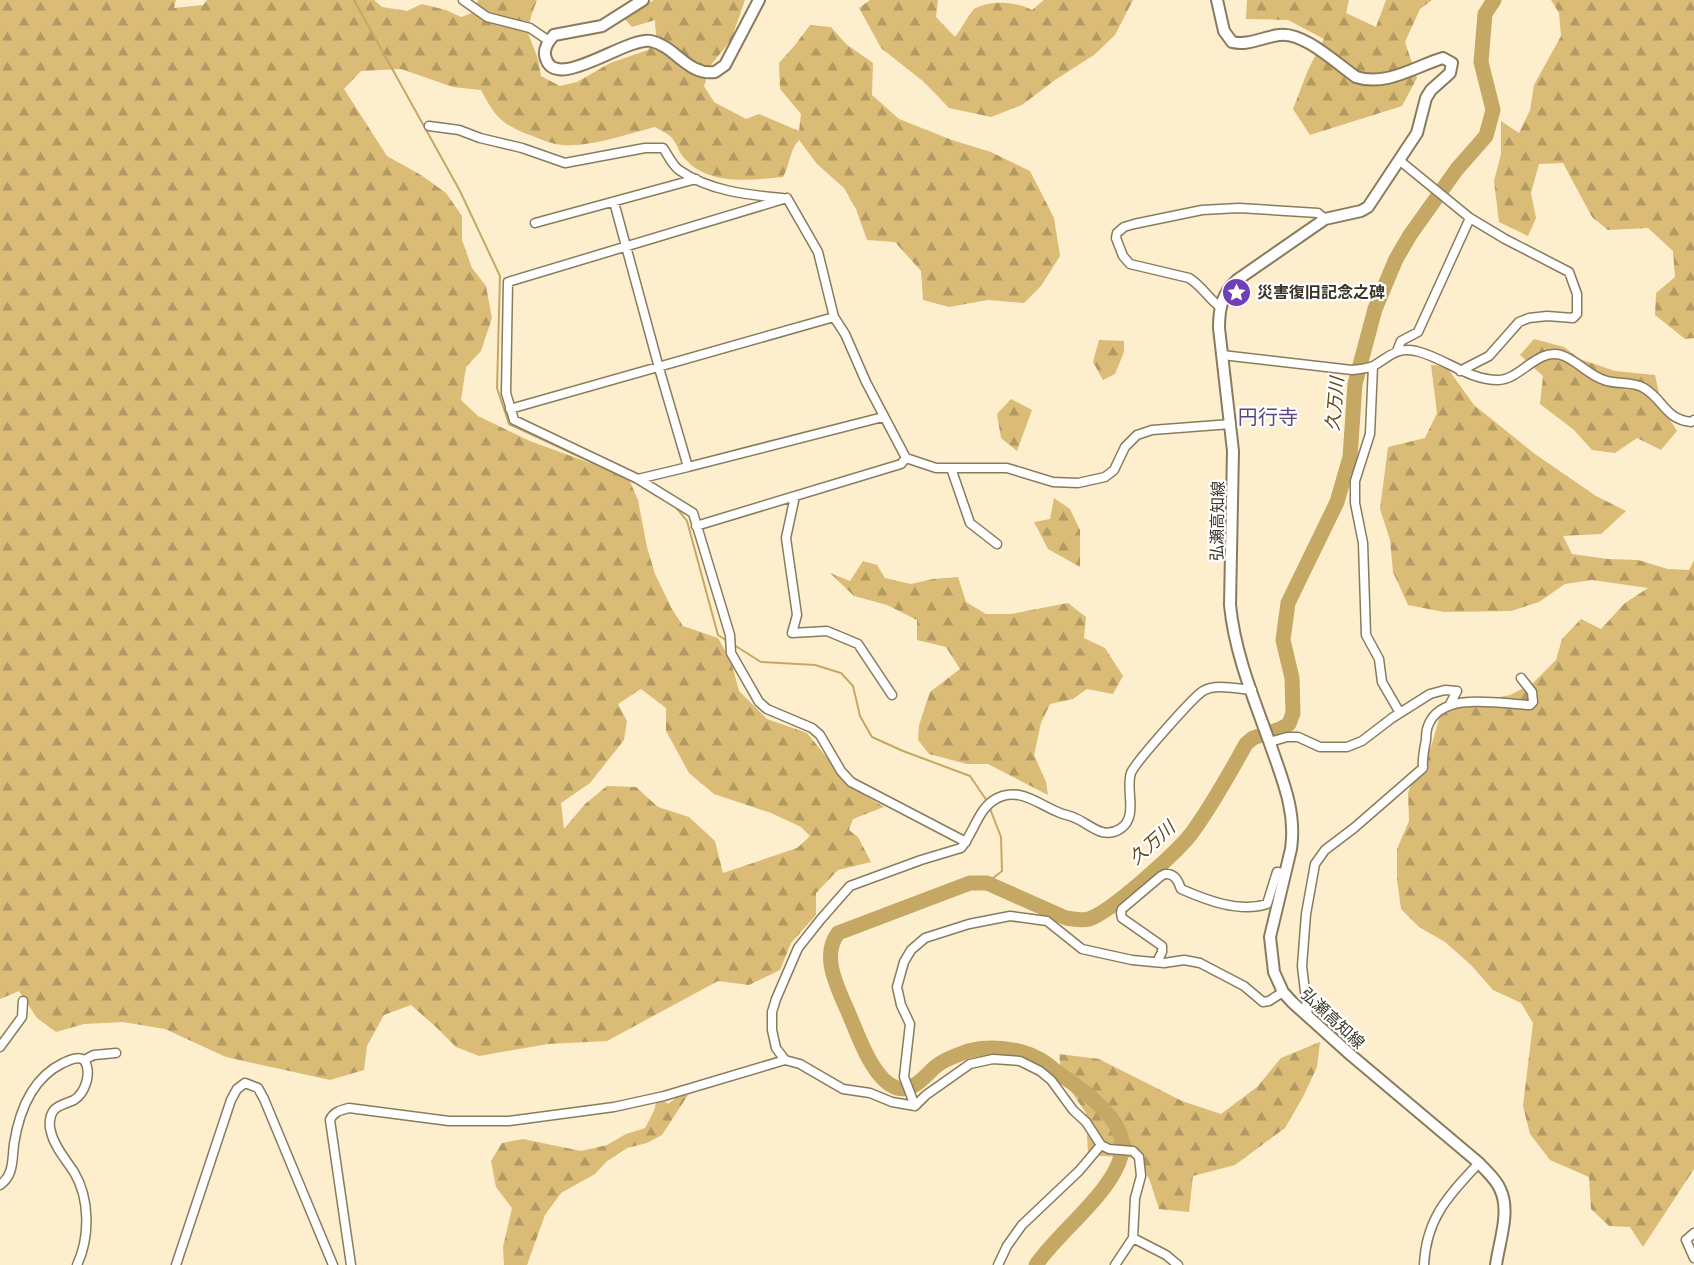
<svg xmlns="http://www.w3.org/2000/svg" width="1694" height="1265" viewBox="0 0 1694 1265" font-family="Lato,'Noto Sans JP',sans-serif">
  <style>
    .forest { fill: url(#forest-firs); fill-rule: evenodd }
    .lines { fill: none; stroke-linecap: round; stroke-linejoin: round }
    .stream { stroke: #c5a863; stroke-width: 2 }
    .river { stroke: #c5a863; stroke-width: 15 }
    .minor-casing { stroke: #897c5e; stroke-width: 11 }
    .major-casing { stroke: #897c5e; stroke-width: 14 }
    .minor { stroke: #fff; stroke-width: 8 }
    .major { stroke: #fff; stroke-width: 10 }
    .labels { text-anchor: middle; stroke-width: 4.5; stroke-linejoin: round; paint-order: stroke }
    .poi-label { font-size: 16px; font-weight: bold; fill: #3a3427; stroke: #fff; text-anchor: start }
    .street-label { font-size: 16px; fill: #3a3427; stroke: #fff }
    .water-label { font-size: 18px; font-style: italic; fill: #5f4a15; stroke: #fff }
    .quarter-label { font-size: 20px; fill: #594582; stroke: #fff }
  </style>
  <defs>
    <pattern id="forest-firs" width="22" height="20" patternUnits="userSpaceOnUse" patternTransform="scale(1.5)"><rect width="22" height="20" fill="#dabc77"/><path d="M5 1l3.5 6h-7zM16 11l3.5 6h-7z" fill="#b29a62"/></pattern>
  </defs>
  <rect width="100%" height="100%" fill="#fdeecd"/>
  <path class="forest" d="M0,0H176L174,8L203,5L207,0H374L382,7L407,11L422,4L446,10L461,17L472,13L478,1L477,0H537L531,16L528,33L538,59L541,76L560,86L577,82L610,63L648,50L656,35L655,20L632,27L623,17L654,0H745L731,40L711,65L704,86L714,102L746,119L759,114L799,131L801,114L780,89L779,63L795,45L810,25L831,27L846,44L873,63L872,95L899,119L952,140L991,152L1030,171L1054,218L1060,256L1041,286L1024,303L988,300L949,307L923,300L921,271L895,242L867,240L856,209L844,188L817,164L799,140C789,151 790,165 783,177C751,180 710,186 686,160C679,154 677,143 671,137C667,133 660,130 655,127C628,134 591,147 563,145C550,144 539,138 527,134C500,123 495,116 481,90L453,87L401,69L361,71L344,89L387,156L421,175L446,193L462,216V240L472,268L486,286L492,318L481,351L466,367L461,400L478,416L530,441L628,477L638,500L647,547L655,574L672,609L683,626L718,638L731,661L739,691L767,719L807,733L850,786L884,807L853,819L849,830L858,837L871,862L838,870L816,893V915L791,943L780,970L749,985L718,981L607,1041L548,1044L479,1056L456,1047L437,1028L411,1005L384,1015L367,1046L364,1070L330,1080L226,1057L165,1029L123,1022L84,1024L56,1032L37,1018L19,991L0,999ZM641,689L666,708V731L689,773L714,794L771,813L801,827L810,836L797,848L723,873L715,841L689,817L658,807L636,787L607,786L585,804L564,829L561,803L590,783L624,740L627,721L618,704Z
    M870,0H938L936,17L955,37C962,28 967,17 974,9C990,0 1015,1 1032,10L1044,0H1133L1115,35L1094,55L1055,80L1022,105L991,117L949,108L924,82L881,48L859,8Z
    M1247,0H1349L1346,13L1376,27L1386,0H1432L1420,9L1405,42L1417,78L1402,106L1310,135L1293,109L1308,70L1324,39L1288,20L1246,19Z
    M1551,0H1694V338L1685,339L1655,315L1656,293L1675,277L1673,251L1648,228L1608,230L1592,217L1563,163L1539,164L1531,193L1536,218L1528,236L1499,222L1494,181L1501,154V121L1519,133L1530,110L1534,85L1561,36L1559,13Z
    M1534,339L1564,347L1580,359L1615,371L1655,375L1662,407L1677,431L1661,450L1637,438L1615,453L1592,450L1574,430L1540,404L1543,376L1520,355Z
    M1099,340L1124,341V352L1115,374L1103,380L1093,362Z
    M1431,365L1446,366L1474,405L1535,454L1596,496L1626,511L1601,534L1563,536L1572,554L1608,559L1638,560L1668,569L1689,570L1694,560V1169L1643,1247L1630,1227L1609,1226L1591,1209L1589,1177L1550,1160L1530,1134L1523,1106L1533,1023L1521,1003L1493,990L1471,965L1445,942L1419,927L1401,909L1397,879V849L1409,821L1408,793L1416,772L1431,747L1440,716L1462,704L1510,695L1532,684L1556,660L1562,639L1581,619L1601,629L1625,603L1648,588L1592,580L1565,584L1539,602L1511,611L1444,612L1408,605L1393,572L1390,540L1380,509L1388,447L1425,438L1437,413Z
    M1011,399L1032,410L1017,451L1001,438L997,414Z
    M1054,498L1070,509L1080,530V567L1048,549L1034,522L1050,519Z
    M863,561L877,565L885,578L911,584L933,579L958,577L966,602L986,614H1011L1068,603L1086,617L1084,638L1105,648L1123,676L1113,694L1087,689L1073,699L1050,704L1041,723L1034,755L1046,782L1048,795L988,764H967L929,754L918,740L919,725L930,692L960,669L946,647L917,640V620L887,605L854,596L830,573L850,581Z
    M1320,1042L1317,1067L1303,1097L1285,1128L1235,1165L1193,1176L1189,1212L1159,1209L1150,1181L1138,1158L1088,1155L1086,1113L1062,1078L1059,1054L1099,1059L1182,1101L1221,1114L1257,1087L1281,1058Z
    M681,1094L688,1095L662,1135L647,1143L627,1148L606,1162L595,1174L561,1193L545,1215L527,1265H504L503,1247L512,1208L496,1187L491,1161L502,1143L523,1139L581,1151L607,1145L626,1134L645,1128L654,1111L658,1096L668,1104Z"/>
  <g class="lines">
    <path class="stream" d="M354,0L460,191L500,276L497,388L509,424L634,482L657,496
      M675,506L687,521L718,635L727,641
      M734,645L761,662L815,665L841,673L853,686L860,716L872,737L903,751L970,776L987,801
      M987,883L1002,871L1001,837L989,806"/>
    <path class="river" d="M1036,1265C1058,1232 1118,1188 1122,1150C1126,1120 1083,1090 1061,1075C1054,1070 1047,1063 1039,1059C1019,1048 990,1045 968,1051C960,1054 946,1059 939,1064C927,1072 915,1093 897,1088C871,1080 856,1028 845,1005C835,982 822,955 838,933L970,883H987L1066,918C1074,919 1081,921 1089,919C1111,912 1176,853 1191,834C1212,806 1229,774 1246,744L1253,738L1280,729L1289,724L1293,713L1292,678L1283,640L1288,603L1337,502L1350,457L1355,384L1375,309L1396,259L1410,235L1457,169L1486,136L1493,110L1481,62L1485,14L1494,0"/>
    <defs>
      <path id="minor" d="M463,0L487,17L530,28L549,41
        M429,126L459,130L480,138L522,148L565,163L645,148H663C668,155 672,165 679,170C709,191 748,195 782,198
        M1399,160L1470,218L1505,239L1569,272L1577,294V314L1573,318L1547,316L1529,318L1519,322L1489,356L1460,371
        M787,198L508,282L506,393L514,420L638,479L693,513L730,635L731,653L759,702L767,709L812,728L820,735L841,771L851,782L966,842
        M787,198L818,252L834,317L845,334L866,382L906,458L936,468H1007L1053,482L1078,483L1105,477L1114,470L1125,447L1137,435L1152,430L1231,424
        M614,202L659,368L688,467L883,417
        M535,223L696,179
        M1220,307C1208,298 1202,286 1189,278L1130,264L1123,256L1116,238L1117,233L1124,227L1134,224L1202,210L1239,208L1318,213L1325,219
        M1397,351L1401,341L1418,332L1470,218
        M1222,355L1352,370C1359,369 1368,369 1375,365C1390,356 1397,347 1416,351C1445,358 1468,380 1498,380C1520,380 1537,348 1561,355C1577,360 1588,375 1604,380C1617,385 1632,381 1644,388C1664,400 1665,419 1691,422L1694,420
        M1373,366L1370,434L1355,481V503L1363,543L1366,635L1379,659L1382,682L1400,713
        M510,409L834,317
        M951,468L970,523L997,544
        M638,479L688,467
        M795,496L786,538L797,615L792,633L827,631L858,644L892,695
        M696,526L901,464L906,458
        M1270,742L1287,737H1298L1320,747H1347L1362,741L1392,718L1430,694L1445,690L1457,691L1450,704
        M1157,962L1162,952V946L1122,918L1121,913L1122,909L1161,876L1165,874C1175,873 1178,881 1181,889C1206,900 1239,913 1267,904L1277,872L1285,873
        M1308,1017L1302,966L1306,914L1315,864L1325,850L1354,828L1423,768C1422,758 1424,750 1426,740C1426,736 1426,731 1428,726C1441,690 1500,704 1530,705L1533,702L1532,692L1521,678
        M0,1047L22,1017L23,1001
        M785,1060L776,1048L772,1030V1012L776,999L798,948L821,919L850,886L921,860L961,848C973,834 978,810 994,800C1017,785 1038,804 1058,812C1063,815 1070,815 1075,818C1090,824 1102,840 1120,829C1139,817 1125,790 1131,773C1134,764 1193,697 1203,691C1215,683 1238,689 1252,690
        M915,1106L904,1077L910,1024L901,1005L897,987L904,962L911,950L925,938L969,924L1010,916L1047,921L1082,949L1132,960L1164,963L1184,960L1200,963L1244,986L1263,1002L1269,1001L1283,992
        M0,1185C14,1175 12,1160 14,1144C19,1112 32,1078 63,1063C70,1060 77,1056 84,1060L94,1055L116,1053
        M1694,1233L1686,1240L1694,1258
        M1133,1238L1166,1255L1178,1265
        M77,1265C90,1237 90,1199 74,1172C66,1160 54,1146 51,1132C49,1126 49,1116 54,1110C58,1105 68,1103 74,1100C86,1092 92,1072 84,1060
        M176,1265L231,1100L237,1089L245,1083L258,1088L264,1099L333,1265
        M351,1265L330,1120C333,1112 341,1110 349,1108L449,1121H509L614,1107L664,1096L785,1060L800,1064L843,1089L870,1093L892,1102L915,1106L926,1095L970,1064L993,1059L1020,1061L1040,1071L1051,1080L1073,1110L1086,1122L1101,1145L1109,1149L1133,1151L1139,1157L1141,1176L1135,1198L1133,1238L1115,1265
        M998,1265L1007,1246L1022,1225L1079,1171L1101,1145
        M1424,1265C1426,1218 1449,1195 1479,1163"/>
      <path id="major" d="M643,0L602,26L554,35C549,41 544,47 545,55C552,96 626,36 651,41C675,46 688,76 715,72L725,65L759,0
        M1217,0L1224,31L1232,42C1248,46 1263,37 1279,35C1303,31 1337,64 1356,77C1386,87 1416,66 1443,58L1452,63L1450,73L1431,90L1426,98L1417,133L1368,207L1361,211L1325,219L1237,280C1222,294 1219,308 1219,328L1233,451L1230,605C1235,657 1257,706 1274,755C1285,786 1296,815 1291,849L1270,937L1274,972L1283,992L1292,1002L1352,1056L1479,1163C1486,1171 1496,1179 1500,1189C1511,1211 1499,1242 1496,1265"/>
    </defs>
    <use href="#minor" class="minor-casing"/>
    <use href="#major" class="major-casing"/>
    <use href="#minor" class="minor"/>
    <use href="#major" class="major"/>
  </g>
  <defs>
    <symbol id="sight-disc" viewBox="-11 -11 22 22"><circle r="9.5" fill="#6e3fb6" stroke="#fff"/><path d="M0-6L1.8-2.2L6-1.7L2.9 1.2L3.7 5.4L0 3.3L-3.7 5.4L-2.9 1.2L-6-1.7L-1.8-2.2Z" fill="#fff"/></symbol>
  </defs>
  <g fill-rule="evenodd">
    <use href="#sight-disc" x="1220" y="276" width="33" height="33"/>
  </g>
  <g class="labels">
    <g class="poi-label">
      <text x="1257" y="298">災害復旧記念之碑</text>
    </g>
    <g class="street-label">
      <text transform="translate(1217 521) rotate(-89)" y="6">弘瀬高知線</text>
      <text transform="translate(1333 1018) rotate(43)" y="6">弘瀬高知線</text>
    </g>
    <g class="water-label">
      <text transform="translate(1335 404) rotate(-85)" y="6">久万川</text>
      <text transform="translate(1152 843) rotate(-42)" y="6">久万川</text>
    </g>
    <g class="quarter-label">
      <text x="1268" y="424">円行寺</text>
    </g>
  </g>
</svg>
